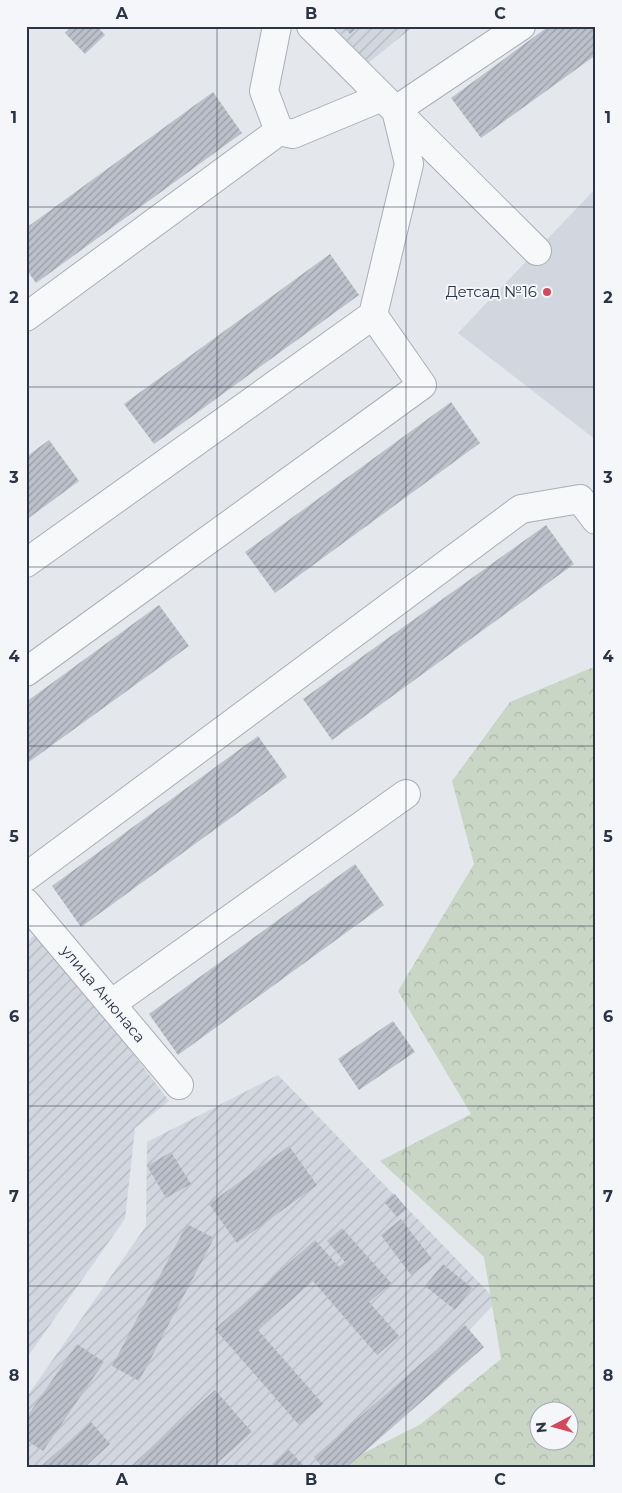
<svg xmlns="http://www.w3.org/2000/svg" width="622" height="1493" viewBox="0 0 622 1493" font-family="Montserrat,sans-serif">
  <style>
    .built { fill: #d2d6de }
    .industrial { fill: url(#industrial-furrows) }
    .forest { fill: url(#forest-crowns); fill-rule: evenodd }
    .building { fill: url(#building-hatch) }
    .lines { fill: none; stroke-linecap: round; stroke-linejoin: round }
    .minor-casing { stroke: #a9aeb7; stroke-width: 30 }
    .minor { stroke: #f7f8fa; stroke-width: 28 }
    .grid { fill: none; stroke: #2b3445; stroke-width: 1; stroke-opacity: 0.55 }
    .poi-dot { fill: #d1495b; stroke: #f4f6f9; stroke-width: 2 }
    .labels { text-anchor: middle; stroke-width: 4; stroke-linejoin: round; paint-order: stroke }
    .poi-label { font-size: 15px; fill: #2b3445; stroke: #f4f6f9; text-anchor: end }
    .street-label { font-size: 15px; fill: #2b3445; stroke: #f4f6f9 }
    .neatline { fill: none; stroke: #2b3445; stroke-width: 2 }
    .grid-label { font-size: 16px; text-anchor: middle; font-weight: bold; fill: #2b3445 }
  </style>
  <defs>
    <pattern id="industrial-furrows" width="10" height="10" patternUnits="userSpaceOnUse" patternTransform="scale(1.25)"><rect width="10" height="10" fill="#d2d6de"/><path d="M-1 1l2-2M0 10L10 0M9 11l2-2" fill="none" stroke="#b4b8c0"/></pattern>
    <pattern id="forest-crowns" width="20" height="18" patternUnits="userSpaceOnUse" patternTransform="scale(1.25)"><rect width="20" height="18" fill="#c9d6c5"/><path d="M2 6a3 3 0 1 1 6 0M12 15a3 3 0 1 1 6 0" fill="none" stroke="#adb8ab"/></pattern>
    <pattern id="building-hatch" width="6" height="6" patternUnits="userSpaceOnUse" patternTransform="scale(1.25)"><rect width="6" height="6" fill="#bbc0ca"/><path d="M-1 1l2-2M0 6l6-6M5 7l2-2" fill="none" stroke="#989da6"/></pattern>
  </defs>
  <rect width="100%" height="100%" fill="#e4e7ec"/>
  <path class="built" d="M596,188V440L458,333Z"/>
  <path class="industrial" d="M334,26H414L367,64Z
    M39,930L169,1101L135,1128L125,1219L26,1359V943Z
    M278,1075L497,1301L338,1467H26V1398L146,1226L147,1142Z"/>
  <path class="forest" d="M591,668L596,670V1467H336L421,1424L501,1359L484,1257L380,1161L471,1114L398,991L474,864L452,781L510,702ZM540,1410H570V1440H540Z"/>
  <path class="building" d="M72,26H97L105,35L85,54L65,33Z
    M343,26H359L350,34Z
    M549,26H596V55L481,138L451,98Z
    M213,92L242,133L36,283L26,269V228Z
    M330,254L359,295L154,444L124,404Z
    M451,402L480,443L275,593L245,552Z
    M49,440L79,481L26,520V457Z
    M546,525L574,564L332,740L303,699Z
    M159,605L189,646L26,764V702Z
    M258,736L287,777L81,927L52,886Z
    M355,864L384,905L178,1055L149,1014Z
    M393,1021L415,1052L359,1090L338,1059Z
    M289,1146L317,1185L237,1243L209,1204Z
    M171,1152L191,1184L166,1198L147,1166Z
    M395,1194L407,1209L397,1217L385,1203Z
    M401,1219L432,1259L411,1275L381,1235Z
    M187,1224L214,1238L139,1381L112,1366Z
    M342,1228L391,1283L369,1302L399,1336L377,1355L313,1281L258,1330L323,1404L299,1425L215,1329L315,1240L339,1267L345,1262L327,1241Z
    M443,1264L472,1288L455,1310L425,1286Z
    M465,1325L484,1347L347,1467H322L314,1457Z
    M77,1344L104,1362L43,1451L26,1440V1418Z
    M215,1390L252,1432L213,1467H130Z
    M91,1422L110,1444L85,1467H40Z
    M289,1450L305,1467H270Z"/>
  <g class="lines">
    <defs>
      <path id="minor" d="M277,26L264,91L279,131
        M311,26L537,251
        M26,317L279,131L293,134L382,97
        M26,563L373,315L409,164L396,110L521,26
        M26,672L422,385L373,315
        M26,877L521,509L580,499L596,520
        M26,903L179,1085
        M111,1004L406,794"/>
    </defs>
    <use href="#minor" class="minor-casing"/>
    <use href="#minor" class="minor"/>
  </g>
  <path class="grid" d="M217,26V1467M406,26V1467M26,207H596M26,387H596M26,567H596M26,746H596M26,926H596M26,1106H596M26,1286H596"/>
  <circle class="poi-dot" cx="547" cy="292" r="5"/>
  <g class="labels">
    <g class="poi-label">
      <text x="537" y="297">Детсад №16</text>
    </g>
    <g class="street-label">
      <text transform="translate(103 994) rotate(50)" y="5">улица Анюнаса</text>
    </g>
  </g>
  <rect width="622" height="1493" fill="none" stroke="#f4f6f9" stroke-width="55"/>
  <g transform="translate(554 1426) rotate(264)"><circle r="24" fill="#f4f6f9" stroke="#a4a8b1"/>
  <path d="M0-4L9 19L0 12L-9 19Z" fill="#d1495b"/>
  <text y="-8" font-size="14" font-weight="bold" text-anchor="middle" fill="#2b3445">N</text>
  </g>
  <rect x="28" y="28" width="566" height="1438" class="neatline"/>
  <g class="grid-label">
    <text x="122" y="19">A</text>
    <text x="311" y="19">B</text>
    <text x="500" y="19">C</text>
    <text x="14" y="123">1</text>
    <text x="608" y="123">1</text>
    <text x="14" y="303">2</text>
    <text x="608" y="303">2</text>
    <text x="14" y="483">3</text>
    <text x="608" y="483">3</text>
    <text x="14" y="662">4</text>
    <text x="608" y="662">4</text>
    <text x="14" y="842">5</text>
    <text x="608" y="842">5</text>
    <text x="14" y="1022">6</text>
    <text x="608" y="1022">6</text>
    <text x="14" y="1202">7</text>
    <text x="608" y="1202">7</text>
    <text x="14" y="1381">8</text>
    <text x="608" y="1381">8</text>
    <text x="122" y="1485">A</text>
    <text x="311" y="1485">B</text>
    <text x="500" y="1485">C</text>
  </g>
</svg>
